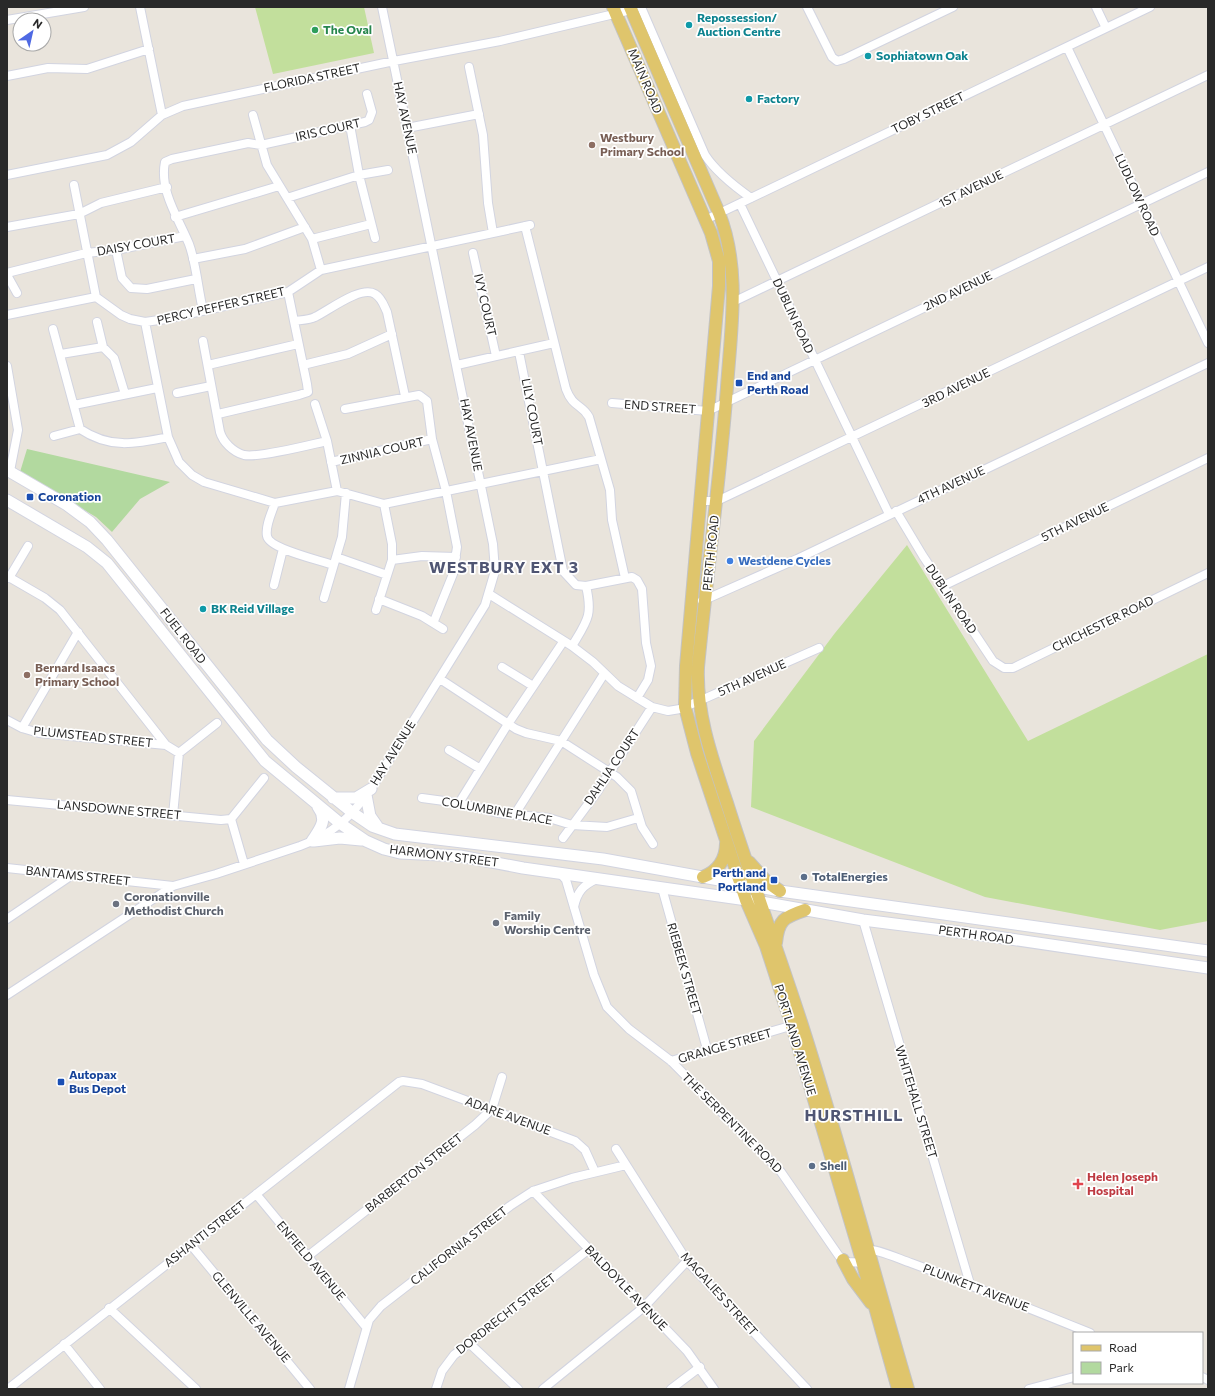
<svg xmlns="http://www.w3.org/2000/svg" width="1215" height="1396" viewBox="0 0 1215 1396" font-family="Commissioner,sans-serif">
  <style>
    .green { fill: #b2d99f }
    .pitch { fill: #c2df9c }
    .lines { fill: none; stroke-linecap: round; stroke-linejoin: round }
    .street-casing { stroke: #d2d4e0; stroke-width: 10 }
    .secondary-casing { stroke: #d2d4e0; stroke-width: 13 }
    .primary-casing { stroke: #c3c3c3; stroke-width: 14 }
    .street { stroke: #fff; stroke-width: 8 }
    .secondary { stroke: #fff; stroke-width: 11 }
    .primary { stroke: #dfc56c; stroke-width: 12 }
    .culture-dot { fill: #0f9aa8; stroke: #fff; stroke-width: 1.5 }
    .leisure-dot { fill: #2e9e5b; stroke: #fff; stroke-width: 1.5 }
    .education-dot { fill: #8d6e63; stroke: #fff; stroke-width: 1.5 }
    .transit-dot { fill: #1a4fb4; stroke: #fff; stroke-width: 1.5 }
    .shop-dot { fill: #3f7fe0; stroke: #fff; stroke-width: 1.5 }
    .service-dot { fill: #5c6f8a; stroke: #fff; stroke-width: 1.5 }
    .worship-dot { fill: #6b7280; stroke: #fff; stroke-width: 1.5 }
    .health-dot { fill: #e0444e; stroke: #fff; stroke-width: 1.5 }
    .labels { text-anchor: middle; stroke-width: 3.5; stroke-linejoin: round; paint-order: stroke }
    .culture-label { font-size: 12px; font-weight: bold; fill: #0d838f; stroke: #fff; text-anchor: start }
    .leisure-label { font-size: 12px; font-weight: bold; fill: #27864d; stroke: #fff; text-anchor: start }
    .street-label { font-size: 12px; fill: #292929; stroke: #fff }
    .education-label { font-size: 12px; font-weight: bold; fill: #785e54; stroke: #fff; text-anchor: start }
    .transit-label { font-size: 12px; font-weight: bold; fill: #164399; stroke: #fff; text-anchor: start }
    .shop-label { font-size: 12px; font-weight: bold; fill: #366cbe; stroke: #fff; text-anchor: start }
    .service-label { font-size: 12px; font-weight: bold; fill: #4e5e75; stroke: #fff; text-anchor: start }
    .worship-label { font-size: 12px; font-weight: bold; fill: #5b616d; stroke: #fff; text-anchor: start }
    .health-label { font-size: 12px; font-weight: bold; fill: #be3a42; stroke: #fff; text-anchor: start }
    .district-label { font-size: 16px; font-weight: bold; letter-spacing: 1px; fill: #4f5573; stroke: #fff }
  </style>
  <rect width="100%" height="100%" fill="#e9e4dc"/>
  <path class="green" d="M27,449L170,482L140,499L112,532L96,517L20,472Z"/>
  <path class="pitch" d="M255,7H364L374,53L273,74Z
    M907,545L1028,741L1208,654V921L1160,930L985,897L751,807L754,741L835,633Z"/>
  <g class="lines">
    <defs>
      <path id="street" d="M140,7L162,115
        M641,7L705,155C716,172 734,186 751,198
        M807,7L832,57L837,61L844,59L953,7
        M1096,7L1106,28
        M7,20L84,7
        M1067,47L1208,343
        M469,67L483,135L488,203L493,233
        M7,76L48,68L87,69L149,49
        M253,115L267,165L312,239L321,270
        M350,125L359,175L375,238
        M407,128L479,114
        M7,175L107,155L131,142L162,115L183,106L394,61L500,41L631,10
        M74,185L96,297
        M287,198L359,175L388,170
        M740,204L889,514
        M175,217L279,186
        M705,220L1150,7
        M525,226L566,389C573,408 582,404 589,417L610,490L612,520L625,578
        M7,227L79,214L101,203L167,187
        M312,239L371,224
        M116,250L122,278L131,288L147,289L196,279
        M473,253L496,356
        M193,259L245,249L305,227
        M7,273L86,253L116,250L185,236
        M7,275L17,293
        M733,302L1208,75
        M203,310C198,290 196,262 189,244C179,219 159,191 165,162L172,159L248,143L261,145L365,122L369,120L372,112L367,94
        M7,315L96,297L121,315L130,319L145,322L166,319L288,292L321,270L530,225
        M294,321C301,320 309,320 315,317C328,311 361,285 375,294C382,298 384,306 387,312L405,396
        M97,322L103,347L114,358L125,394
        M145,322L168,437L179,462L192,475L204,482L275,503L337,491L384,504L601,459
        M53,329L80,429
        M203,341L220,432C223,442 233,452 244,455C259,458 309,445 327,441
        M519,352L563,571L576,585L586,586C593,616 587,621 572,646
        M61,354L103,347
        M208,365L298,344
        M303,365L348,354L392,334
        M457,365L554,343
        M7,366L18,430L10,471
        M177,393L211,386
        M612,403L708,411L1208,172
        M315,404L327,441L337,491
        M74,405L157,388
        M345,409L419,395L427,401L432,439L446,491L457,547L453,574L434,621
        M218,414L299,395L308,392L307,384L288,292
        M54,436L80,429C110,449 134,444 168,437
        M331,462L432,439
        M701,501H717L1208,267
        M275,503C272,512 265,526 267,536C269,549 320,560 333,565
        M896,511L923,556L993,661L1004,668H1013L1208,573
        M336,557L387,575
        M392,560L422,556L456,557
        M7,576L45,598L60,610L166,745
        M9,578L28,546
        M274,585L283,549
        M586,586L632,577L637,580L642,589L646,643L651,666L648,680L637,698
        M943,586L1208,458
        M489,594L572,646L593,662L618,686L652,707L668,711L680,709L699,701L819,648
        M324,598L342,537L346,493
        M379,599L422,616L443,629
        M702,601L797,559L1208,363
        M376,610L392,560V544L384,504
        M502,667L533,686
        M440,679L516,729L526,733L561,741L617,777L631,791L642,827L653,844
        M7,720L22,728L39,733L166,745L179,753
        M22,728L78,632
        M449,750L479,768
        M422,798L459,803L498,813L549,818L572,825L607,827L638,818
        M7,800L221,820L231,819
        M459,803L508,724L563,642
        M515,814L604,674
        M173,815L179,753L217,723
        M563,838L597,792L652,707
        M244,864L231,819L264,778
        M7,868L173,886
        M560,873L566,880L594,975L607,1007L629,1029L671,1061L781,1172L839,1256L847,1262L867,1263
        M662,888L707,1049
        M574,907C577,892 583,885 597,879
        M7,919L72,875
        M863,920L970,1284
        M7,995L173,886L216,874L300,846C333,834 351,817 371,789L485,605L495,571L493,544L382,7
        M671,1061L797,1024
        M616,1149L687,1261L807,1389
        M533,1191L687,1351L714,1389
        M256,1194L366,1327
        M191,1245L310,1389
        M864,1249C876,1248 899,1259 911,1263C971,1285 1031,1309 1090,1333
        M308,1256L475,1125L492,1109L502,1077
        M109,1308L196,1389
        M469,1343L518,1389
        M64,1344L100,1389
        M1202,1377L1208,1380
        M8,1389L399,1082L403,1081L422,1084L575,1141L585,1150L595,1172
        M349,1389L369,1320L381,1306L510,1206L533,1191L572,1178L626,1165
        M436,1389L442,1371L454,1355L589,1249
        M543,1389L644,1307L687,1261
        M671,1389L700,1367
        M1029,1389L1074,1377"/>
      <path id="secondary" d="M7,470L67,505L90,522L107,540L267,740L296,767L353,813L372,826L395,834L603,859L780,891L1208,951
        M7,500L87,547L107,563L123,583L265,761L341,824L366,841L384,849L400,853L460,856L523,868L761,902L863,920L990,936L1208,968
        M366,795L370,816L377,826
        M333,798H356L371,789
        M312,841C320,829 328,820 318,807
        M314,841L340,838L361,840"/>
      <path id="primary" d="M613,7L711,233L719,261V286L686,666L685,707L697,753L746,900L766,946L792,1026L859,1250L898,1389
        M630,7L719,213C741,269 731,328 727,387C720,480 707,573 698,667C696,714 712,758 727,803C750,876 777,948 801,1022C840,1143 872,1267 908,1389
        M749,862L766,881L780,891
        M703,877C718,871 726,860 726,843
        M776,943C778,920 784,917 805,910
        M843,1260L853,1279L871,1303"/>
    </defs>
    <use href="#street" class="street-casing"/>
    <use href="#secondary" class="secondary-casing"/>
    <use href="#primary" class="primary-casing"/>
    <use href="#street" class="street"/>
    <use href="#secondary" class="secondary"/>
    <use href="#primary" class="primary"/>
  </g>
  <g class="culture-dot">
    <circle cx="689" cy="25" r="4"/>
    <circle cx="868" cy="56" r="4"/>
    <circle cx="749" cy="99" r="4"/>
    <circle cx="203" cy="609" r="4"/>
  </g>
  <circle class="leisure-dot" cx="315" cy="30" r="4"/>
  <g class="education-dot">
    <circle cx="592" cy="145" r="4"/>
    <circle cx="27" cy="675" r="4"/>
  </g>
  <g class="transit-dot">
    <rect x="735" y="379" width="8" height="8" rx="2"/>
    <rect x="26" y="493" width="8" height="8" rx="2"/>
    <rect x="770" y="876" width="8" height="8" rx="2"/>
    <rect x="57" y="1078" width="8" height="8" rx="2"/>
  </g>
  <circle class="shop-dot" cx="730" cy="561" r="4"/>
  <g class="service-dot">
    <circle cx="804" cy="877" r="4"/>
    <circle cx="812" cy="1166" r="4"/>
  </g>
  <g class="worship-dot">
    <circle cx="116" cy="904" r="4"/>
    <circle cx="496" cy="923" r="4"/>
  </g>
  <path class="health-dot" d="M1076 1178h4v4h4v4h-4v4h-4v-4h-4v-4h4z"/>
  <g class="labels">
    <g class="culture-label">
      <text x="697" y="22">Repossession/<tspan x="697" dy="14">Auction Centre</tspan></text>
      <text x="876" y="60">Sophiatown Oak</text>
      <text x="757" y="103">Factory</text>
      <text x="211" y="613">BK Reid Village</text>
    </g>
    <g class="leisure-label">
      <text x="323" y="34">The Oval</text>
    </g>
    <g class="street-label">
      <text transform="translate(312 78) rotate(-12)" y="4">FLORIDA STREET</text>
      <text transform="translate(645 81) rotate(67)" y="4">MAIN ROAD</text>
      <text transform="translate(928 113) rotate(-26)" y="4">TOBY STREET</text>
      <text transform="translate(405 118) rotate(78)" y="4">HAY AVENUE</text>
      <text transform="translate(328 130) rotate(-13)" y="4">IRIS COURT</text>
      <text transform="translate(971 189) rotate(-26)" y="4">1ST AVENUE</text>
      <text transform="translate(1137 195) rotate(65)" y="4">LUDLOW ROAD</text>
      <text transform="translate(136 245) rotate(-10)" y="4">DAISY COURT</text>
      <text transform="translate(958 291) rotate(-26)" y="4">2ND AVENUE</text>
      <text transform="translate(485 305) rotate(77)" y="4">IVY COURT</text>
      <text transform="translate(221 306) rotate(-13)" y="4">PERCY PEFFER STREET</text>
      <text transform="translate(793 316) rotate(65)" y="4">DUBLIN ROAD</text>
      <text transform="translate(956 388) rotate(-26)" y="4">3RD AVENUE</text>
      <text transform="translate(660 407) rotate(4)" y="4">END STREET</text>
      <text transform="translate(532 412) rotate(79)" y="4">LILY COURT</text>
      <text transform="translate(471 435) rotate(79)" y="4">HAY AVENUE</text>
      <text transform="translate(382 451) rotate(-13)" y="4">ZINNIA COURT</text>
      <text transform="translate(951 485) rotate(-25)" y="4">4TH AVENUE</text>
      <text transform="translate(1075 522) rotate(-26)" y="4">5TH AVENUE</text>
      <text transform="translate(711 553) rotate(-84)" y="4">PERTH ROAD</text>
      <text transform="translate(951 599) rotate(56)" y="4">DUBLIN ROAD</text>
      <text transform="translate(1103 624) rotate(-26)" y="4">CHICHESTER ROAD</text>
      <text transform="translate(183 636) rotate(52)" y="4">FUEL ROAD</text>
      <text transform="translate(752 678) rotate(-24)" y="4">5TH AVENUE</text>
      <text transform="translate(93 737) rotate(6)" y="4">PLUMSTEAD STREET</text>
      <text transform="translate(393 753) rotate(-58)" y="4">HAY AVENUE</text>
      <text transform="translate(612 767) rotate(-56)" y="4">DAHLIA COURT</text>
      <text transform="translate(119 810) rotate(5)" y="4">LANSDOWNE STREET</text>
      <text transform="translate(497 811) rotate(10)" y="4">COLUMBINE PLACE</text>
      <text transform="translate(444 856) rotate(7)" y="4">HARMONY STREET</text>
      <text transform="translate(78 876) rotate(6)" y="4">BANTAMS STREET</text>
      <text transform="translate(976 935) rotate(8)" y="4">PERTH ROAD</text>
      <text transform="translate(684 969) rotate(74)" y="4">RIEBEEK STREET</text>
      <text transform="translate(795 1040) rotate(73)" y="4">PORTLAND AVENUE</text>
      <text transform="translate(725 1046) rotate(-16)" y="4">GRANGE STREET</text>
      <text transform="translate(916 1102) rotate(73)" y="4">WHITEHALL STREET</text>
      <text transform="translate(508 1116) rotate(20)" y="4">ADARE AVENUE</text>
      <text transform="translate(732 1123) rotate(45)" y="4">THE SERPENTINE ROAD</text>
      <text transform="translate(414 1173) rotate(-38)" y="4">BARBERTON STREET</text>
      <text transform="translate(205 1234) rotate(-38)" y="4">ASHANTI STREET</text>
      <text transform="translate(459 1246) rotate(-38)" y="4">CALIFORNIA STREET</text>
      <text transform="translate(311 1261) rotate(50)" y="4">ENFIELD AVENUE</text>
      <text transform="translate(626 1288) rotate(46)" y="4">BALDOYLE AVENUE</text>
      <text transform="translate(976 1288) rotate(21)" y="4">PLUNKETT AVENUE</text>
      <text transform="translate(719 1294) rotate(48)" y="4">MAGALIES STREET</text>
      <text transform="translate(506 1314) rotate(-38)" y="4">DORDRECHT STREET</text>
      <text transform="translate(251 1317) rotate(50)" y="4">GLENVILLE AVENUE</text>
    </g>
    <g class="education-label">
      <text x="600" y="142">Westbury<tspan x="600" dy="14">Primary School</tspan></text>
      <text x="35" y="672">Bernard Isaacs<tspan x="35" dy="14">Primary School</tspan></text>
    </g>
    <g class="transit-label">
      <text x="747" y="380">End and<tspan x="747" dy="14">Perth Road</tspan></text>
      <text x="38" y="501">Coronation</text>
      <text x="766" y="877" text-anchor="end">Perth and<tspan x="766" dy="14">Portland</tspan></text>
      <text x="69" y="1079">Autopax<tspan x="69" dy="14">Bus Depot</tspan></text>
    </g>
    <g class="shop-label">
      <text x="738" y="565">Westdene Cycles</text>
    </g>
    <g class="service-label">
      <text x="812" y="881">TotalEnergies</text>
      <text x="820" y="1170">Shell</text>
    </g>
    <g class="worship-label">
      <text x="124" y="901">Coronationville<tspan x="124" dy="14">Methodist Church</tspan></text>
      <text x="504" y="920">Family<tspan x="504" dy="14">Worship Centre</tspan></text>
    </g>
    <g class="health-label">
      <text x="1087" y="1181">Helen Joseph<tspan x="1087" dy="14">Hospital</tspan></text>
    </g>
    <g class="district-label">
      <text x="504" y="573">WESTBURY EXT 3</text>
      <text x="854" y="1121">HURSTHILL</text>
    </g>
  </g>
  <rect width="1215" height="1396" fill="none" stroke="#292929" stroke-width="16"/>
  <rect x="1073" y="1332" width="130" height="52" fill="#ffffff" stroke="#a9a9a9"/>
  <rect x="1081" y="1345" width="20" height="6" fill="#dfc56c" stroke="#a9a9a9"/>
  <text x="1109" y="1352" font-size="12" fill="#292929">Road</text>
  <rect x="1081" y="1362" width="20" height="12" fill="#b2d99f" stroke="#a9a9a9"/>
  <text x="1109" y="1372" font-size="12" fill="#292929">Park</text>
  <g transform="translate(32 32) rotate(34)"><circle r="19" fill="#ffffff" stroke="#a9a9a9"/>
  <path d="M0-3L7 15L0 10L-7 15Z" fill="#4f69e3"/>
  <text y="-6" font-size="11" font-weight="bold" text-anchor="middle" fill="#292929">N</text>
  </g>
</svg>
